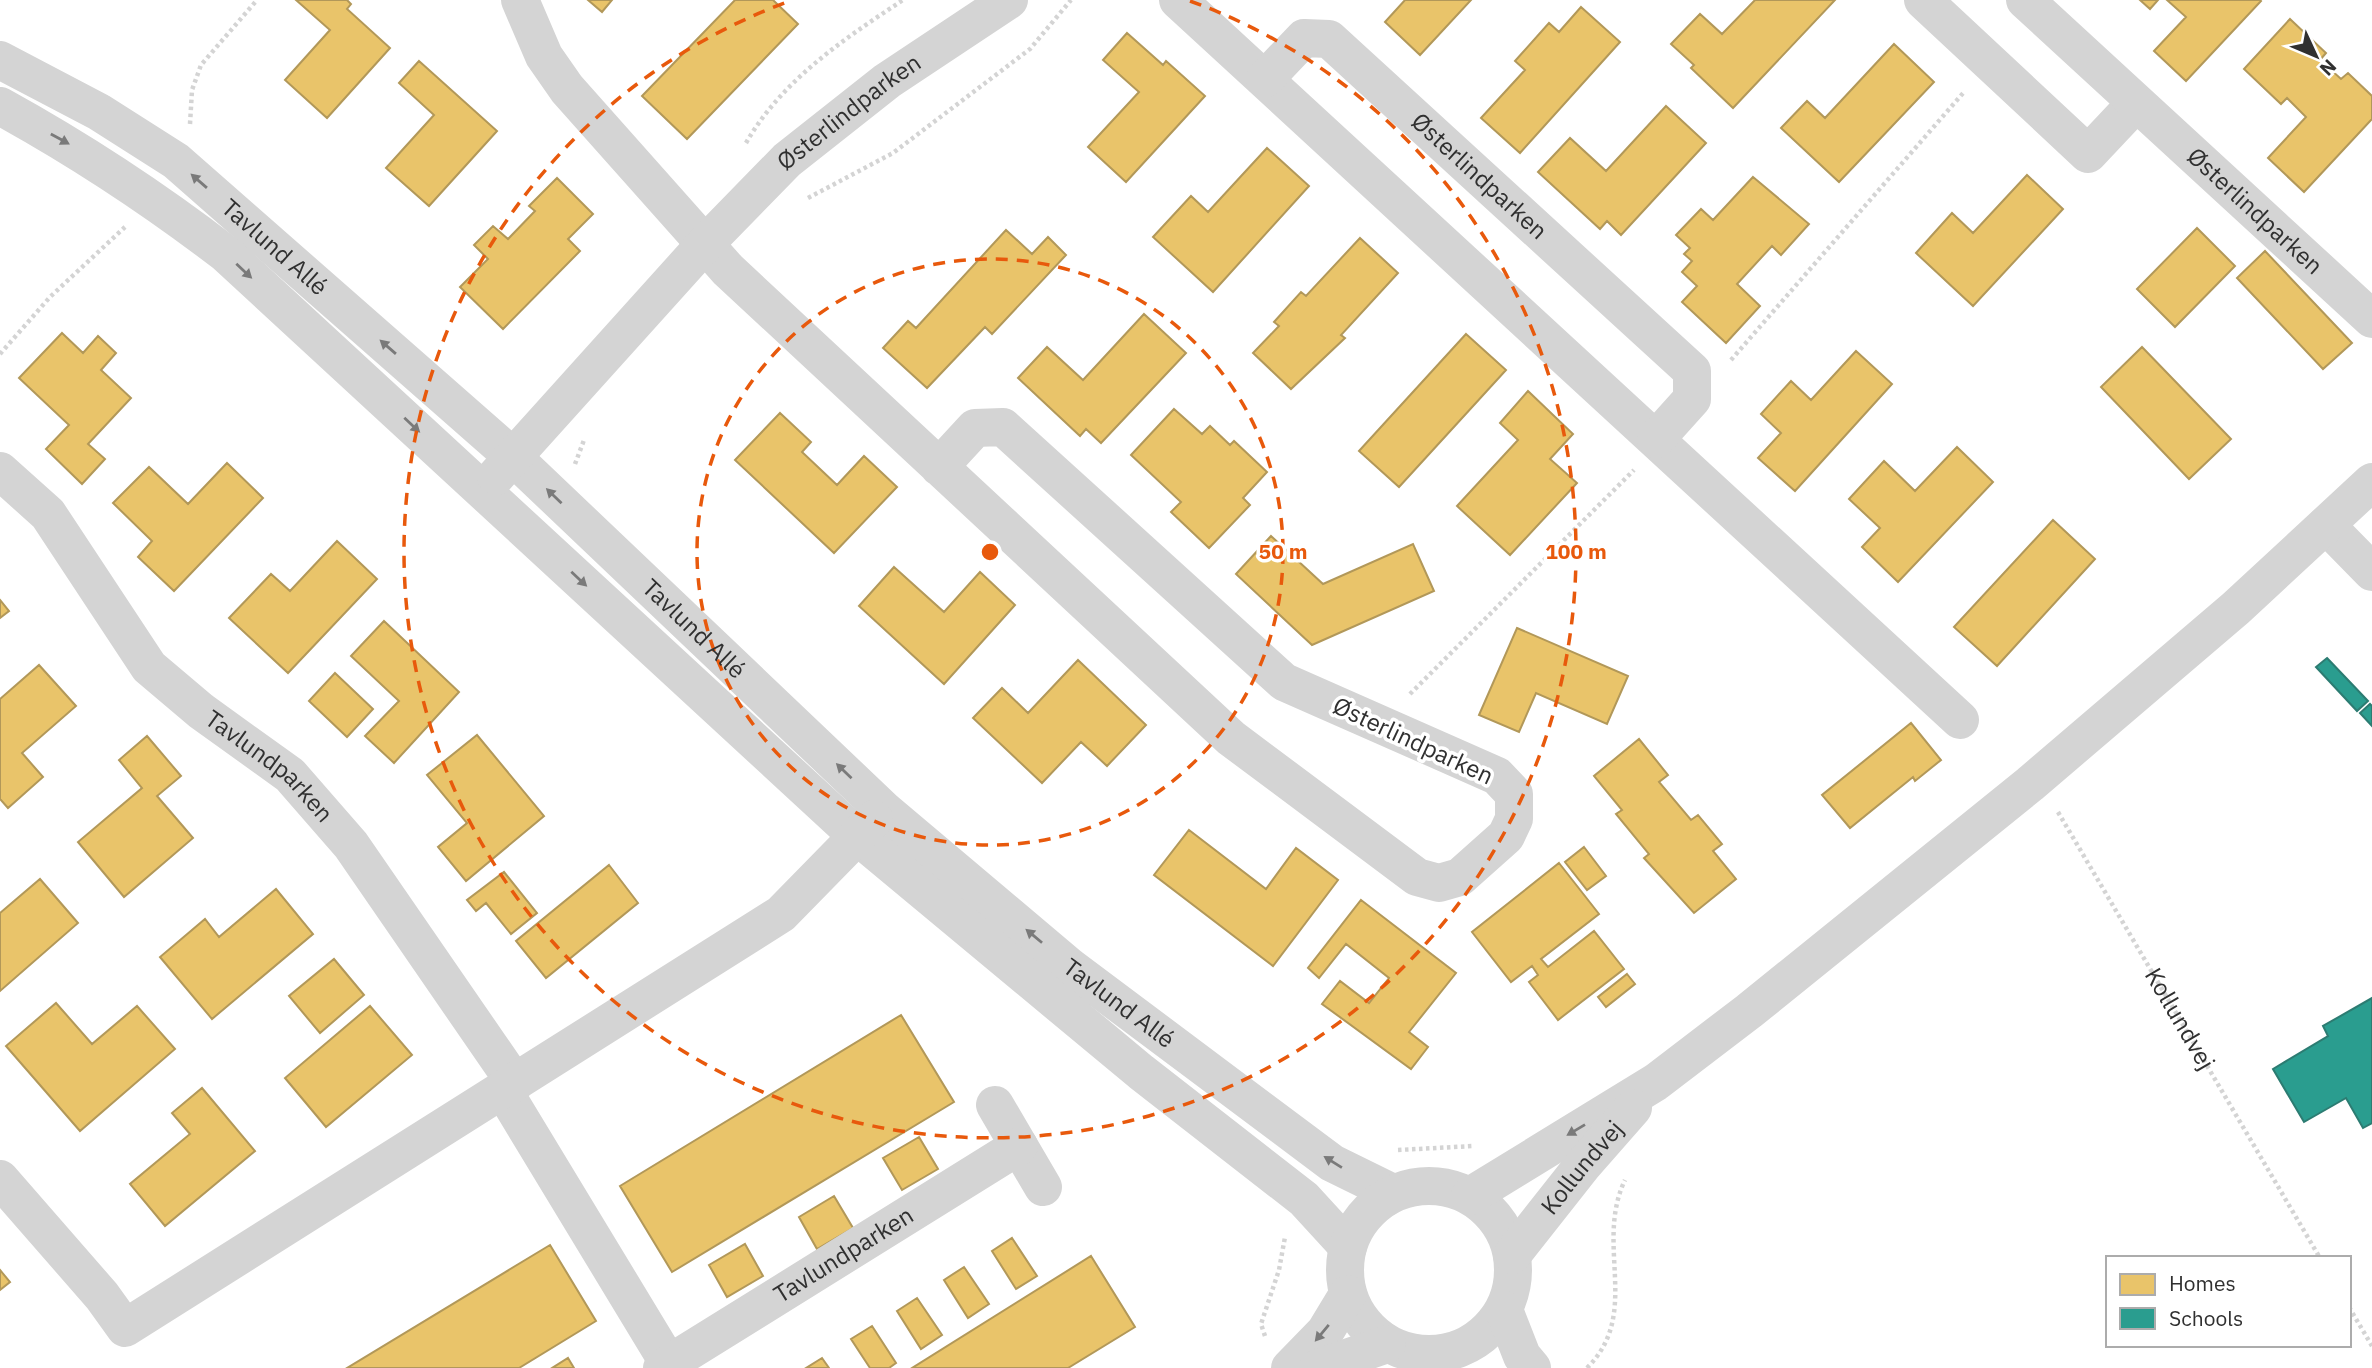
<svg xmlns="http://www.w3.org/2000/svg" width="2372" height="1368" viewBox="0 0 2372 1368" font-family="'IBM Plex Sans',sans-serif">
  <style>
    .homes { fill: #e9c46a; stroke: #b29859; stroke-width: 2 }
    .schools { fill: #2a9d8f; stroke: #2c7c72; stroke-width: 2 }
    .lines { fill: none; stroke-linecap: round; stroke-linejoin: round }
    .path { stroke: #d4d4d4; stroke-width: 4.5; stroke-dasharray: 3.5 3.5; stroke-linecap: butt }
    .minor { stroke: #d4d4d4; stroke-width: 38 }
    .oneway { fill: #7a7a7a }
    .ring { fill: none; stroke: #e8590c; stroke-width: 3.5; stroke-dasharray: 12 9 }
    .labels { text-anchor: middle; stroke-width: 7; stroke-linejoin: round; paint-order: stroke }
    .street-label { font-size: 24px; fill: #303030; stroke: #fff }
    .centre { fill: #e8590c; stroke: #fff; stroke-width: 3.5 }
    .ring-label { font-size: 21px; text-anchor: middle; font-weight: bold; fill: #e8590c; stroke: #fff; stroke-width: 7; stroke-linejoin: round; paint-order: stroke }
  </style>
  <rect width="100%" height="100%" fill="#fff"/>
  <path class="homes" d="M296,0H347L351,4L347,9L390,48L327,118L285,80L330,30Z
    M588,0H612L602,12Z
    M735,0H773L798,24L687,139L642,96Z
    M1405,0H1471L1420,55L1385,22Z
    M1755,0H1835L1733,108L1691,68L1694,65L1671,44L1700,14L1722,34Z
    M2140,0H2158L2150,9Z
    M2167,0H2260L2261,1L2186,81L2154,51L2186,17Z
    M1581,7L1620,42L1520,153L1481,118L1525,70L1515,61L1549,23L1559,32Z
    M2290,19L2326,53L2320,60L2341,79L2348,73L2372,96V119L2304,192L2268,158L2306,117L2287,98L2281,104L2244,69Z
    M1127,33L1163,65L1166,61L1205,96L1126,182L1088,147L1139,92L1103,60Z
    M1894,44L1934,82L1839,182L1781,128L1807,101L1825,118Z
    M419,61L497,131L429,206L386,168L434,115L399,83Z
    M1666,106L1706,143L1621,235L1607,221L1600,229L1538,172L1570,138L1606,171Z
    M1267,148L1309,186L1213,292L1153,237L1191,196L1208,212Z
    M2027,175L2063,209L1973,306L1916,253L1952,213L1973,233Z
    M1753,177L1809,224L1781,255L1772,246L1737,284L1760,306L1726,343L1682,302L1697,286L1682,272L1692,261L1684,254L1690,248L1676,235L1701,209L1713,220Z
    M557,178L593,214L568,239L580,251L503,329L460,287L488,259L474,245L493,226L508,239L535,211L529,206Z
    M2197,228L2235,266L2175,327L2137,289Z
    M1006,230L1032,254L1048,237L1066,255L992,334L985,327L927,388L883,348L908,321L916,328Z
    M1360,238L1398,273L1341,335L1345,338L1291,389L1253,353L1279,326L1274,322L1301,292L1306,296Z
    M2265,251L2352,343L2323,369L2237,278Z
    M1144,314L1186,353L1101,443L1086,429L1080,436L1018,378L1047,347L1083,380Z
    M62,333L83,353L98,336L116,353L101,370L131,398L88,444L105,459L82,484L46,449L69,425L19,378Z
    M1466,334L1506,370L1399,487L1359,451Z
    M2142,347L2231,439L2189,479L2101,387Z
    M1856,351L1892,384L1795,491L1758,458L1781,433L1761,414L1791,381L1811,400Z
    M1528,391L1573,434L1550,459L1577,483L1510,555L1457,506L1518,440L1500,423Z
    M1174,409L1202,434L1210,426L1230,445L1234,441L1267,472L1243,498L1250,505L1209,548L1171,512L1181,502L1131,455Z
    M780,413L811,442L802,452L837,485L864,456L897,487L834,553L735,460Z
    M1957,447L1993,482L1898,582L1862,547L1880,528L1849,499L1884,461L1915,491Z
    M227,463L263,498L174,591L138,557L152,541L113,503L149,467L188,504Z
    M2053,520L2095,559L1997,666L1954,627Z
    M1271,536L1323,584L1413,544L1434,591L1312,645L1236,574Z
    M337,541L377,579L288,673L229,618L271,574L290,591Z
    M894,567L944,612L980,572L1015,605L944,684L859,606Z
    M0,600L9,611L0,618Z
    M384,621L459,692L394,763L365,736L399,701L351,656Z
    M1517,628L1628,676L1607,724L1536,693L1519,732L1479,715Z
    M1078,660L1146,725L1107,766L1081,742L1042,783L973,718L1002,688L1028,713Z
    M39,665L76,706L22,753L43,777L8,808L0,799V699Z
    M335,673L373,709L347,737L309,701Z
    M1911,723L1941,760L1915,781L1913,777L1850,828L1822,795Z
    M477,735L544,816L466,881L438,847L467,823L427,775Z
    M147,736L181,776L157,796L193,838L124,897L78,842L142,788L119,760Z
    M1639,739L1668,775L1659,782L1691,820L1698,815L1722,844L1713,851L1736,879L1694,913L1644,858L1649,854L1616,814L1622,810L1594,776Z
    M1189,830L1266,889L1296,848L1338,880L1273,966L1154,875Z
    M1584,847L1606,876L1587,890L1565,862Z
    M1559,863L1599,914L1541,959L1548,967L1594,931L1624,969L1558,1020L1529,982L1538,975L1532,966L1511,982L1472,932Z
    M609,865L638,903L546,978L516,941Z
    M504,872L537,913L511,934L486,903L476,911L467,900Z
    M40,879L78,923L0,991V913Z
    M276,889L313,934L212,1019L160,957L205,919L219,937Z
    M1361,900L1456,973L1409,1032L1428,1047L1411,1069L1322,1004L1340,981L1369,1003L1389,978L1346,944L1319,978L1308,968Z
    M334,959L364,995L320,1033L289,996Z
    M1627,974L1635,984L1606,1007L1598,997Z
    M56,1003L92,1044L137,1006L175,1049L80,1131L6,1046Z
    M370,1006L412,1055L326,1127L285,1078Z
    M901,1015L954,1102L672,1272L620,1186Z
    M202,1088L255,1151L165,1226L130,1184L190,1134L172,1113Z
    M919,1137L938,1169L902,1190L883,1158Z
    M834,1196L853,1228L817,1249L799,1217Z
    M1012,1238L1037,1276L1016,1289L992,1251Z
    M745,1244L763,1276L727,1297L709,1265Z
    M550,1245L596,1321L519,1368H347Z
    M1091,1256L1135,1327L1068,1368H912Z
    M964,1267L989,1304L968,1318L944,1280Z
    M0,1270L10,1282L0,1290Z
    M917,1298L942,1335L921,1349L897,1311Z
    M872,1326L896,1363L889,1368H870L851,1339Z
    M568,1358L574,1368H552Z
    M822,1358L829,1368H806Z"/>
  <path class="schools" d="M2327,658L2368,701L2357,711L2316,667Z
    M2370,704L2372,706V726L2360,713Z
    M2372,998V1123L2363,1128L2346,1098L2304,1122L2273,1069L2328,1036L2323,1026Z"/>
  <g class="lines">
    <g class="path">
      <path d="M190,124L192,90L201,65L257,0"/>
      <path d="M746,143C782,80 844,39 903,0"/>
      <path d="M808,198L893,153L1030,49L1071,0"/>
      <path d="M0,354L50,297L125,227"/>
      <path d="M1731,360L1964,92"/>
      <path d="M575,464L584,440"/>
      <path d="M1410,694L1634,470"/>
      <path id="s1" d="M2058,812L2320,1258"/>
      <path d="M1398,1150L1473,1146"/>
      <path d="M2349,1307L2372,1346"/>
      <path d="M1265,1336L1261,1324L1279,1270L1285,1237"/>
      <path d="M1587,1368C1642,1313 1594,1245 1625,1180"/>
    </g>
    <g class="minor">
      <path d="M520,0L544,56L567,89L728,270L1231,738L1417,877L1439,883L1460,877L1506,836L1514,819V794L1497,776L1284,682L1003,427L975,428L939,467"/>
      <path d="M1178,0L1960,720"/>
      <path d="M1923,0L2088,154L2136,103"/>
      <path id="s2" d="M2025,0L2372,319"/>
      <path id="s3" d="M0,60L99,112L176,161L513,457L884,810L1070,967L1332,1163L1393,1193"/>
      <path id="s4" d="M1265,79L1304,38L1329,39L1692,371V399L1656,439"/>
      <path d="M0,106C80,150 153,198 226,254L857,836L1141,1072L1304,1199L1348,1247"/>
      <path id="s5" d="M0,471L48,514L149,667L201,711L290,775L351,845L515,1083"/>
      <path id="s6" d="M496,476L705,244L787,160L887,81L1009,0"/>
      <path d="M2326,525L2372,572"/>
      <path d="M503,1090L669,1364"/>
      <path d="M995,1105L1043,1187"/>
      <path d="M0,1179L102,1296L125,1328L781,914L874,819"/>
      <circle cx="1429" cy="1270" r="84"/>
      <path d="M1470,1196L1656,1082L1749,1011L2030,784L2236,608L2372,482"/>
      <path id="s7" d="M1512,1255L1583,1165L1633,1108"/>
      <path d="M1504,1310L1522,1356L1532,1368"/>
      <path id="s8" d="M662,1368L1019,1146"/>
      <path d="M1290,1368L1325,1332L1348,1294"/>
      <path d="M1318,1368L1387,1344"/>
    </g>
  </g>
  <defs><path id="oneway-solid" d="M-6-.8H1V-3.2L6.5 0L1 3.2V.8H-6Z" transform="scale(1.75)"/></defs>
  <g class="oneway">
    <use href="#oneway-solid" transform="translate(60 139) rotate(29)"/>
    <use href="#oneway-solid" transform="translate(199 181) rotate(-139)"/>
    <use href="#oneway-solid" transform="translate(244 271) rotate(43)"/>
    <use href="#oneway-solid" transform="translate(388 347) rotate(-139)"/>
    <use href="#oneway-solid" transform="translate(412 425) rotate(43)"/>
    <use href="#oneway-solid" transform="translate(554 496) rotate(-136)"/>
    <use href="#oneway-solid" transform="translate(579 579) rotate(43)"/>
    <use href="#oneway-solid" transform="translate(844 771) rotate(-136)"/>
    <use href="#oneway-solid" transform="translate(1034 936) rotate(-140)"/>
    <use href="#oneway-solid" transform="translate(1576 1130) rotate(149)"/>
    <use href="#oneway-solid" transform="translate(1333 1162) rotate(-148)"/>
    <use href="#oneway-solid" transform="translate(1322 1333) rotate(130)"/>
  </g>
  <g class="ring">
    <circle cx="990" cy="552" r="293"/>
    <path d="M1190 1A586 586 0 1 1 790 1"/>
  </g>
  <g class="labels">
    <g class="street-label">
      <text dy="8" stroke="none"><textPath href="#s6" startOffset="508">Østerlindparken</textPath></text>
      <text dy="8" stroke="none"><textPath href="#s4" startOffset="285">Østerlindparken</textPath></text>
      <text dy="8" stroke="none"><textPath href="#s2" startOffset="312">Østerlindparken</textPath></text>
      <text dy="8" stroke="none"><textPath href="#s3" startOffset="334">Tavlund Allé</textPath></text>
      <text dy="8" stroke="none"><textPath href="#s3" startOffset="901">Tavlund Allé</textPath></text>
      <text transform="translate(1413 741) rotate(25)" y="8">Østerlindparken</text>
      <text dy="8" stroke="none"><textPath href="#s5" startOffset="404">Tavlundparken</textPath></text>
      <text dy="8" stroke="none"><textPath href="#s3" startOffset="1468">Tavlund Allé</textPath></text>
      <text dy="8" stroke="none"><textPath href="#s1" startOffset="240">Kollundvej</textPath></text>
      <text dy="8" stroke="none"><textPath href="#s7" startOffset="112">Kollundvej</textPath></text>
      <text dy="8" stroke="none"><textPath href="#s8" startOffset="214">Tavlundparken</textPath></text>
    </g>
  </g>
  <circle cx="990" cy="552" r="10" class="centre"/>
  <g class="ring-label">
    <text x="1283" y="559">50 m</text>
    <text x="1576" y="559">100 m</text>
  </g>
  <rect x="2106" y="1256" width="245" height="91" fill="#ffffff" stroke="#acacac" stroke-width="2"/>
  <rect x="2120" y="1274" width="35" height="21" fill="#e9c46a" stroke="#acacac" stroke-width="2"/>
  <text x="2169" y="1291" font-size="21" fill="#303030">Homes</text>
  <rect x="2120" y="1308" width="35" height="21" fill="#2a9d8f" stroke="#acacac" stroke-width="2"/>
  <text x="2169" y="1326" font-size="21" fill="#303030">Schools</text>
  <g transform="translate(2316 56) rotate(134)" stroke="#ffffff" stroke-width="5" paint-order="stroke">
  <path d="M0-5L12 26L0 18L-12 26Z" fill="#303030"/>
  <text y="-10" font-size="19" font-weight="bold" text-anchor="middle" fill="#303030">N</text>
  </g>
</svg>
